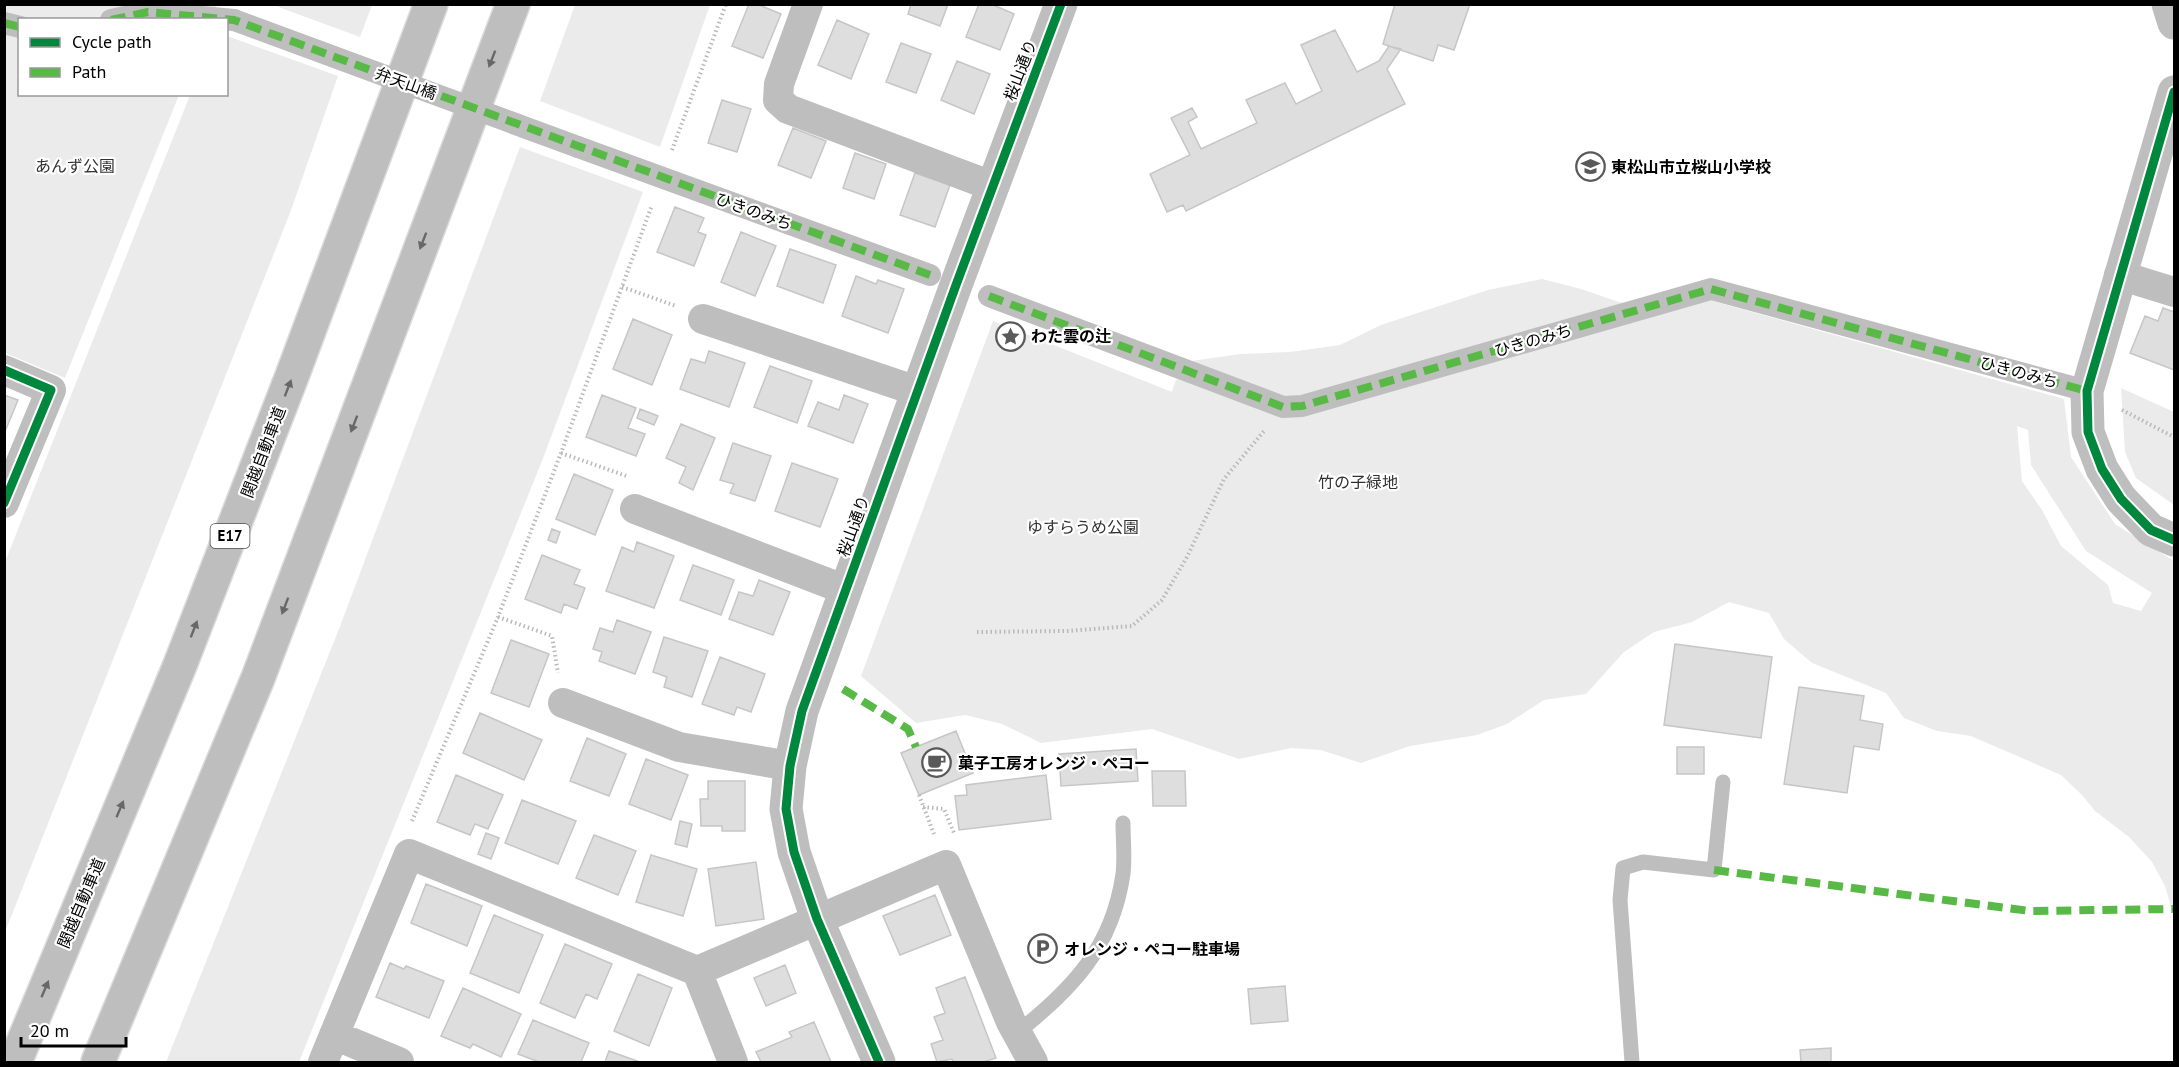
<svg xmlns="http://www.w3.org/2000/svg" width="2179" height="1067" viewBox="0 0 2179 1067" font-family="'PT Sans','Noto Sans JP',sans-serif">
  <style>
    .green { fill: #ebebeb; fill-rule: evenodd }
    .building { fill: #dedede; stroke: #c6c6c6; stroke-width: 1.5 }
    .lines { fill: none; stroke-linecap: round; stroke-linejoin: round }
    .motorway-casing { stroke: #dbdbdb; stroke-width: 36 }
    .path { stroke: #b9b9b9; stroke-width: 4; stroke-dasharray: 1.5 3; stroke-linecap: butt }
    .service { stroke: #bebebe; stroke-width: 15 }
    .pedestrian { stroke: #bebebe; stroke-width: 22 }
    .minor { stroke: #bebebe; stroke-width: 30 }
    .tertiary { stroke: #bebebe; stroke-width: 33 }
    .motorway { stroke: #bebebe; stroke-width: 33 }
    .pedestrian-bridge { stroke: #bebebe; stroke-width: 22 }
    .quiet { stroke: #58b947; stroke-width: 8; stroke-dasharray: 15 8; stroke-linecap: butt }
    .cycleway-casing { stroke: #fff; stroke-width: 13 }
    .cycleway { stroke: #00873e; stroke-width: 9 }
    .oneway { fill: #686868 }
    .labels { text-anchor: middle; stroke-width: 4.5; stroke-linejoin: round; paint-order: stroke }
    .shield { fill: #fff; stroke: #4c4c4c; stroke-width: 1.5 }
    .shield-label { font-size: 15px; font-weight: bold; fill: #000 }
    .street-label { font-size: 16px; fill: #000; stroke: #fff }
    .park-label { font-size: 16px; fill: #313131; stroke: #fff }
    .poi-label { font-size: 16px; font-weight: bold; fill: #000; stroke: #fff; text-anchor: start }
  </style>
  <rect width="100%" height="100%" fill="#fff"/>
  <path class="green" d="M4,5H217L211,19L20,20V94L179,95L65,378L5,353Z
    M273,5H372L360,37Z
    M575,5H710L660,147L540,101Z
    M227,36L338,76L290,213L5,932V562L190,95L226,94Z
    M520,147L643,192L542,461L299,1062H166L339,629Z
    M1542,279L1581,289L1625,304L1709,300L2064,399L2071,457L2115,524L2174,561V917L2165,886L2152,862L2129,837L2095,811L2082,795L2061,775L1971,736L1937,731L1904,718L1886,693L1812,663L1784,639L1769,613L1729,602L1692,622L1654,632L1624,652L1586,694L1544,700L1507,724L1477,735L1410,746L1361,763L1321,750L1291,748L1239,759L1152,729L1041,743L1002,724L965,715L916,723L861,676L993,321L1172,392L1175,382L1191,361L1241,354L1290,352L1340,345L1381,325L1488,290ZM2017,426L2028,430L2031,465L2086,551L2152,593L2141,611L2113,603L2108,585L2061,546L2042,510L2022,481Z
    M2121,388L2174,412V505L2136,478L2125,452Z"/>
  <path class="building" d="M749,4H757L781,14L763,58L732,46Z
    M911,4H948L940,26L908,14Z
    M979,4H991L1014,14L1000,50L966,37Z
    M1395,4H1470L1454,50L1438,45L1433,61L1383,44Z
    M837,20L869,34L851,79L818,65Z
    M1335,30L1357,72L1379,61L1389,46L1401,49L1387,69L1405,104L1186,211L1183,205L1167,212L1150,174L1190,155L1171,118L1192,108L1197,117L1188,122L1201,149L1257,123L1246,100L1285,83L1296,104L1322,91L1301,45Z
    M901,43L931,54L916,93L886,82Z
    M957,61L990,74L974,114L941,100Z
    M722,100L751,109L737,152L708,143Z
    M793,128L826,141L811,178L778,165Z
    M855,153L886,164L874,199L843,188Z
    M915,173L950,185L935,227L900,215Z
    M675,207L704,218L698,232L706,235L694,266L657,252Z
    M741,232L776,246L755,296L721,282Z
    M790,249L836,265L823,303L777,286Z
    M856,276L876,284L878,280L904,289L888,333L842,316Z
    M2163,308L2174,312V370L2130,353L2145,316L2158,321Z
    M633,319L672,335L652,385L613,369Z
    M709,351L745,363L729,407L680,389L691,359L705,363Z
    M770,366L812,381L797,423L754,407Z
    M4,395L18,400L4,434Z
    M602,395L636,408L628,428L645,434L636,456L586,437Z
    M844,395L868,404L853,443L808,426L818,402L839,410Z
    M640,409L658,416L654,425L637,418Z
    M681,424L715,438L693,490L679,483L686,467L666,458Z
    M733,443L771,456L755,501L730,493L734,484L720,480Z
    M792,463L838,479L820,527L775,511Z
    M574,474L613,490L595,535L556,519Z
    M552,529L560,532L556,543L548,540Z
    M637,542L674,556L654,608L606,591L622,547L634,552Z
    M542,555L580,570L574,584L585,588L577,609L564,604L561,613L525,599Z
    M693,565L734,580L721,615L680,600Z
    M759,580L790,592L773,635L729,619L739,592L753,596Z
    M617,620L651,632L635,674L599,661L602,652L593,649L600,628L613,632Z
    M664,637L708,651L692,697L664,687L667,677L653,672Z
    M511,640L549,654L529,707L491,693Z
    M1675,644L1772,657L1761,738L1664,725Z
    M720,657L765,674L751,712L737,707L734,715L702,704Z
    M1799,687L1864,696L1860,720L1883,724L1879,750L1854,746L1847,793L1784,784Z
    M480,713L542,740L524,780L463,753Z
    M956,731L973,773L919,795L901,753Z
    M587,738L626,754L609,796L570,781Z
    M1677,747H1704V774H1677Z
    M1136,749L1138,781L1061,786L1059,754Z
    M646,759L688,775L671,820L629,804Z
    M1152,771H1185L1186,806H1153Z
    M456,775L503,795L488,829L475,824L470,835L437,822Z
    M1046,775L1051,819L959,830L955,796L967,795L966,785Z
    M708,781H745V831H722V826H701L700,799H708Z
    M522,800L576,821L558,864L505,843Z
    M680,821L692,824L687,847L675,844Z
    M486,833L499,838L491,859L478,854Z
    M594,835L636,851L618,895L576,878Z
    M651,855L697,869L683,916L636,902Z
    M756,862L764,919L716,926L708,869Z
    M426,884L482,906L467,946L411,923Z
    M935,895L951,935L900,955L883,916Z
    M494,915L543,935L519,993L470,973Z
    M565,944L612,964L597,999L586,994L575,1018L540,1003Z
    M390,963L404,969L406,966L444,981L429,1018L376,997Z
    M785,965L796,993L766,1006L754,978Z
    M638,974L672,988L649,1046L614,1031Z
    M965,977L996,1058L983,1062H953L952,1059L937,1062L931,1044L943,1040L934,1017L945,1013L936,988Z
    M1285,986L1288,1021L1251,1024L1248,989Z
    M463,988L521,1014L501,1057L473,1044L470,1048L441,1036Z
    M533,1020L589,1043L581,1062H539L518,1054Z
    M814,1022L831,1062H761L756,1052L792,1037L789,1032Z
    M1831,1048V1062H1801L1800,1050Z
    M609,1051L640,1062H605Z"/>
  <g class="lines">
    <defs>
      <path id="motorway" d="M15,1062L180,665L292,376L431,4
        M98,1062L258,678L513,4"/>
    </defs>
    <use href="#motorway" class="motorway-casing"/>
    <path class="path" d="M672,150L726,4
      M622,287L676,306
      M2122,410L2174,437
      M561,453L629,477
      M498,617L552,636L558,673
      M977,632L1067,631L1132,626L1162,600L1187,557L1224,479L1264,431
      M919,795L934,834
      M923,807L944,809L954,833
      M412,821L498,617L561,453L652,205"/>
    <path class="service" d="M1017,1033C1073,987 1112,949 1123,874C1125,857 1123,839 1123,823
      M1632,1062L1620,900L1623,868L1643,862L1714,870L1723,782"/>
    <path class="pedestrian" d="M111,20L148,12L234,20
      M4,23L20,27
      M578,147L930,275
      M989,296L1283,407L1302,406L1711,289L2087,391"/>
    <path class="minor" d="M808,4L779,84L778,100L788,109L992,186
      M2119,275L2174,292
      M703,319L917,391
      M4,370L51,390L4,503
      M635,509L846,590
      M563,703L679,747L790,766
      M697,971L733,1062
      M334,1035L399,1062
      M323,1062L409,854L697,971L946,865L1011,1022L1033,1062"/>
    <path class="tertiary" d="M2168,4L2174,23
      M2174,92L2087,391L2088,432L2102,469L2121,499L2151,530L2174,540
      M879,1062L817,919L794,852L786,809L790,766L802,711L956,285L1061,4"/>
    <use href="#motorway" class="motorway"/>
    <path class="pedestrian-bridge" d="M234,20L578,147"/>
    <path class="quiet" d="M111,20L148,12L234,20L930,275
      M4,23L20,27
      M989,296L1283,407L1302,406L1711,289L2087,391
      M843,689L908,729L916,747
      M1714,870L2030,911L2174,909"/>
    <defs>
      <path id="cycleway" d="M2174,92L2087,391L2088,432L2102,469L2121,499L2151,530L2174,540
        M4,370L51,390L4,503
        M879,1062L817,919L794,852L786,809L790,766L802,711L956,285L1061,4"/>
    </defs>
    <use href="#cycleway" class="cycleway-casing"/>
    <use href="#cycleway" class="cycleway"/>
  </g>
  <defs><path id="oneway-solid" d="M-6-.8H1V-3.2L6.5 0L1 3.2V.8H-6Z" transform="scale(1.5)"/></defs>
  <g class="oneway">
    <use href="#oneway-solid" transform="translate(492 59) rotate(111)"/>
    <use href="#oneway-solid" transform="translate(423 241) rotate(111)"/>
    <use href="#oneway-solid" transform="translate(288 388) rotate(-69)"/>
    <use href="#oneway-solid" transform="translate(354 424) rotate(111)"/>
    <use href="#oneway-solid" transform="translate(285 606) rotate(111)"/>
    <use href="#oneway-solid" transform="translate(194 629) rotate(-69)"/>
    <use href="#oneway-solid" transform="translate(120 809) rotate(-67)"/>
    <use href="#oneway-solid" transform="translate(45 989) rotate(-67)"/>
  </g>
  <defs>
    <symbol id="school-ring" viewBox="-11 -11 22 22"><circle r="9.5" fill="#fff" stroke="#595959" stroke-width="1.5"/><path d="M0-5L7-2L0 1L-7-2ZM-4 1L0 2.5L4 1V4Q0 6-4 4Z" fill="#595959"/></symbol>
    <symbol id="sight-ring" viewBox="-11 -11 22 22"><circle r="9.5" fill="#fff" stroke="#595959" stroke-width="1.5"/><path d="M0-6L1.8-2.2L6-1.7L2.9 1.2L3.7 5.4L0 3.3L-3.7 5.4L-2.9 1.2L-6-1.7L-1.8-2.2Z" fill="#595959"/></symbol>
    <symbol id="cafe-ring" viewBox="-11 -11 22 22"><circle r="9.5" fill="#fff" stroke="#595959" stroke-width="1.5"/><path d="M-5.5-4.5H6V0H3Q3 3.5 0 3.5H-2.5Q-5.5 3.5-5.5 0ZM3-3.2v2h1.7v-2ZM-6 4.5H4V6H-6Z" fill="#595959"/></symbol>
    <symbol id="parking-ring" viewBox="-11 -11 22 22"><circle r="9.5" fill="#fff" stroke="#595959" stroke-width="1.5"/><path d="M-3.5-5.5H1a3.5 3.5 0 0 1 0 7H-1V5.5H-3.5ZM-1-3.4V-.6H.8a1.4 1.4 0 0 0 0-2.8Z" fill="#595959"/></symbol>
  </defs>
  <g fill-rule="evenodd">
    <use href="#school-ring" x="1574" y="150" width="33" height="33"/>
    <use href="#sight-ring" x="994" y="320" width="33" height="33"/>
    <use href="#cafe-ring" x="920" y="746" width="33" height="33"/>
    <use href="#parking-ring" x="1026" y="932" width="33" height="33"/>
  </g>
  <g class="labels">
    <rect class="shield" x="210.5" y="524" width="39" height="24" rx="4.5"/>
    <g class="shield-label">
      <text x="230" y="541">E17</text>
    </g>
    <g class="street-label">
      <text transform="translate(1020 70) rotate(-69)" y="6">桜山通り</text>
      <text transform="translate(406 83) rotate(20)" y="6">弁天山橋</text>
      <text transform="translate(754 211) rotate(20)" y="6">ひきのみち</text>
      <text transform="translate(1533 340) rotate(-16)" y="6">ひきのみち</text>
      <text transform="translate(2019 372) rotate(15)" y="6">ひきのみち</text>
      <text transform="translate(263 452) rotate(-69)" y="6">関越自動車道</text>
      <text transform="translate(853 526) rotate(-70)" y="6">桜山通り</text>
      <text transform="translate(81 903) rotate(-67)" y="6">関越自動車道</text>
    </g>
    <g class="park-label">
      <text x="75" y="172">あんず公園</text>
      <text x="1358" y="488">竹の子緑地</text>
      <text x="1083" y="533">ゆすらうめ公園</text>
    </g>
    <g class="poi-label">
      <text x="1611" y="173">東松山市立桜山小学校</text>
      <text x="1031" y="342">わた雲の辻</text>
      <text x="958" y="769">菓子工房オレンジ・ペコー</text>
      <text x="1064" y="955">オレンジ・ペコー駐車場</text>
    </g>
  </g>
  <rect width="2179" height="1067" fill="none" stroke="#000000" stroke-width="12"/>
  <rect x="18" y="18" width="210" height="78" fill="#ffffff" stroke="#999999" stroke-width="1.5"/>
  <rect x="30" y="38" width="30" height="9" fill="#00873e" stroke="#999999" stroke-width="1.5"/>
  <text x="72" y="48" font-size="18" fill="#000000">Cycle path</text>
  <rect x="30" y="68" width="30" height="9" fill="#58b947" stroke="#999999" stroke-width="1.5"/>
  <text x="72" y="78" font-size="18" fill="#000000">Path</text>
  <path d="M21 1037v9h105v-9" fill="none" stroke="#000000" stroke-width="3"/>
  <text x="30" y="1037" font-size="18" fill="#000000" stroke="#ffffff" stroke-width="4.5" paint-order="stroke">20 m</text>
</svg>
